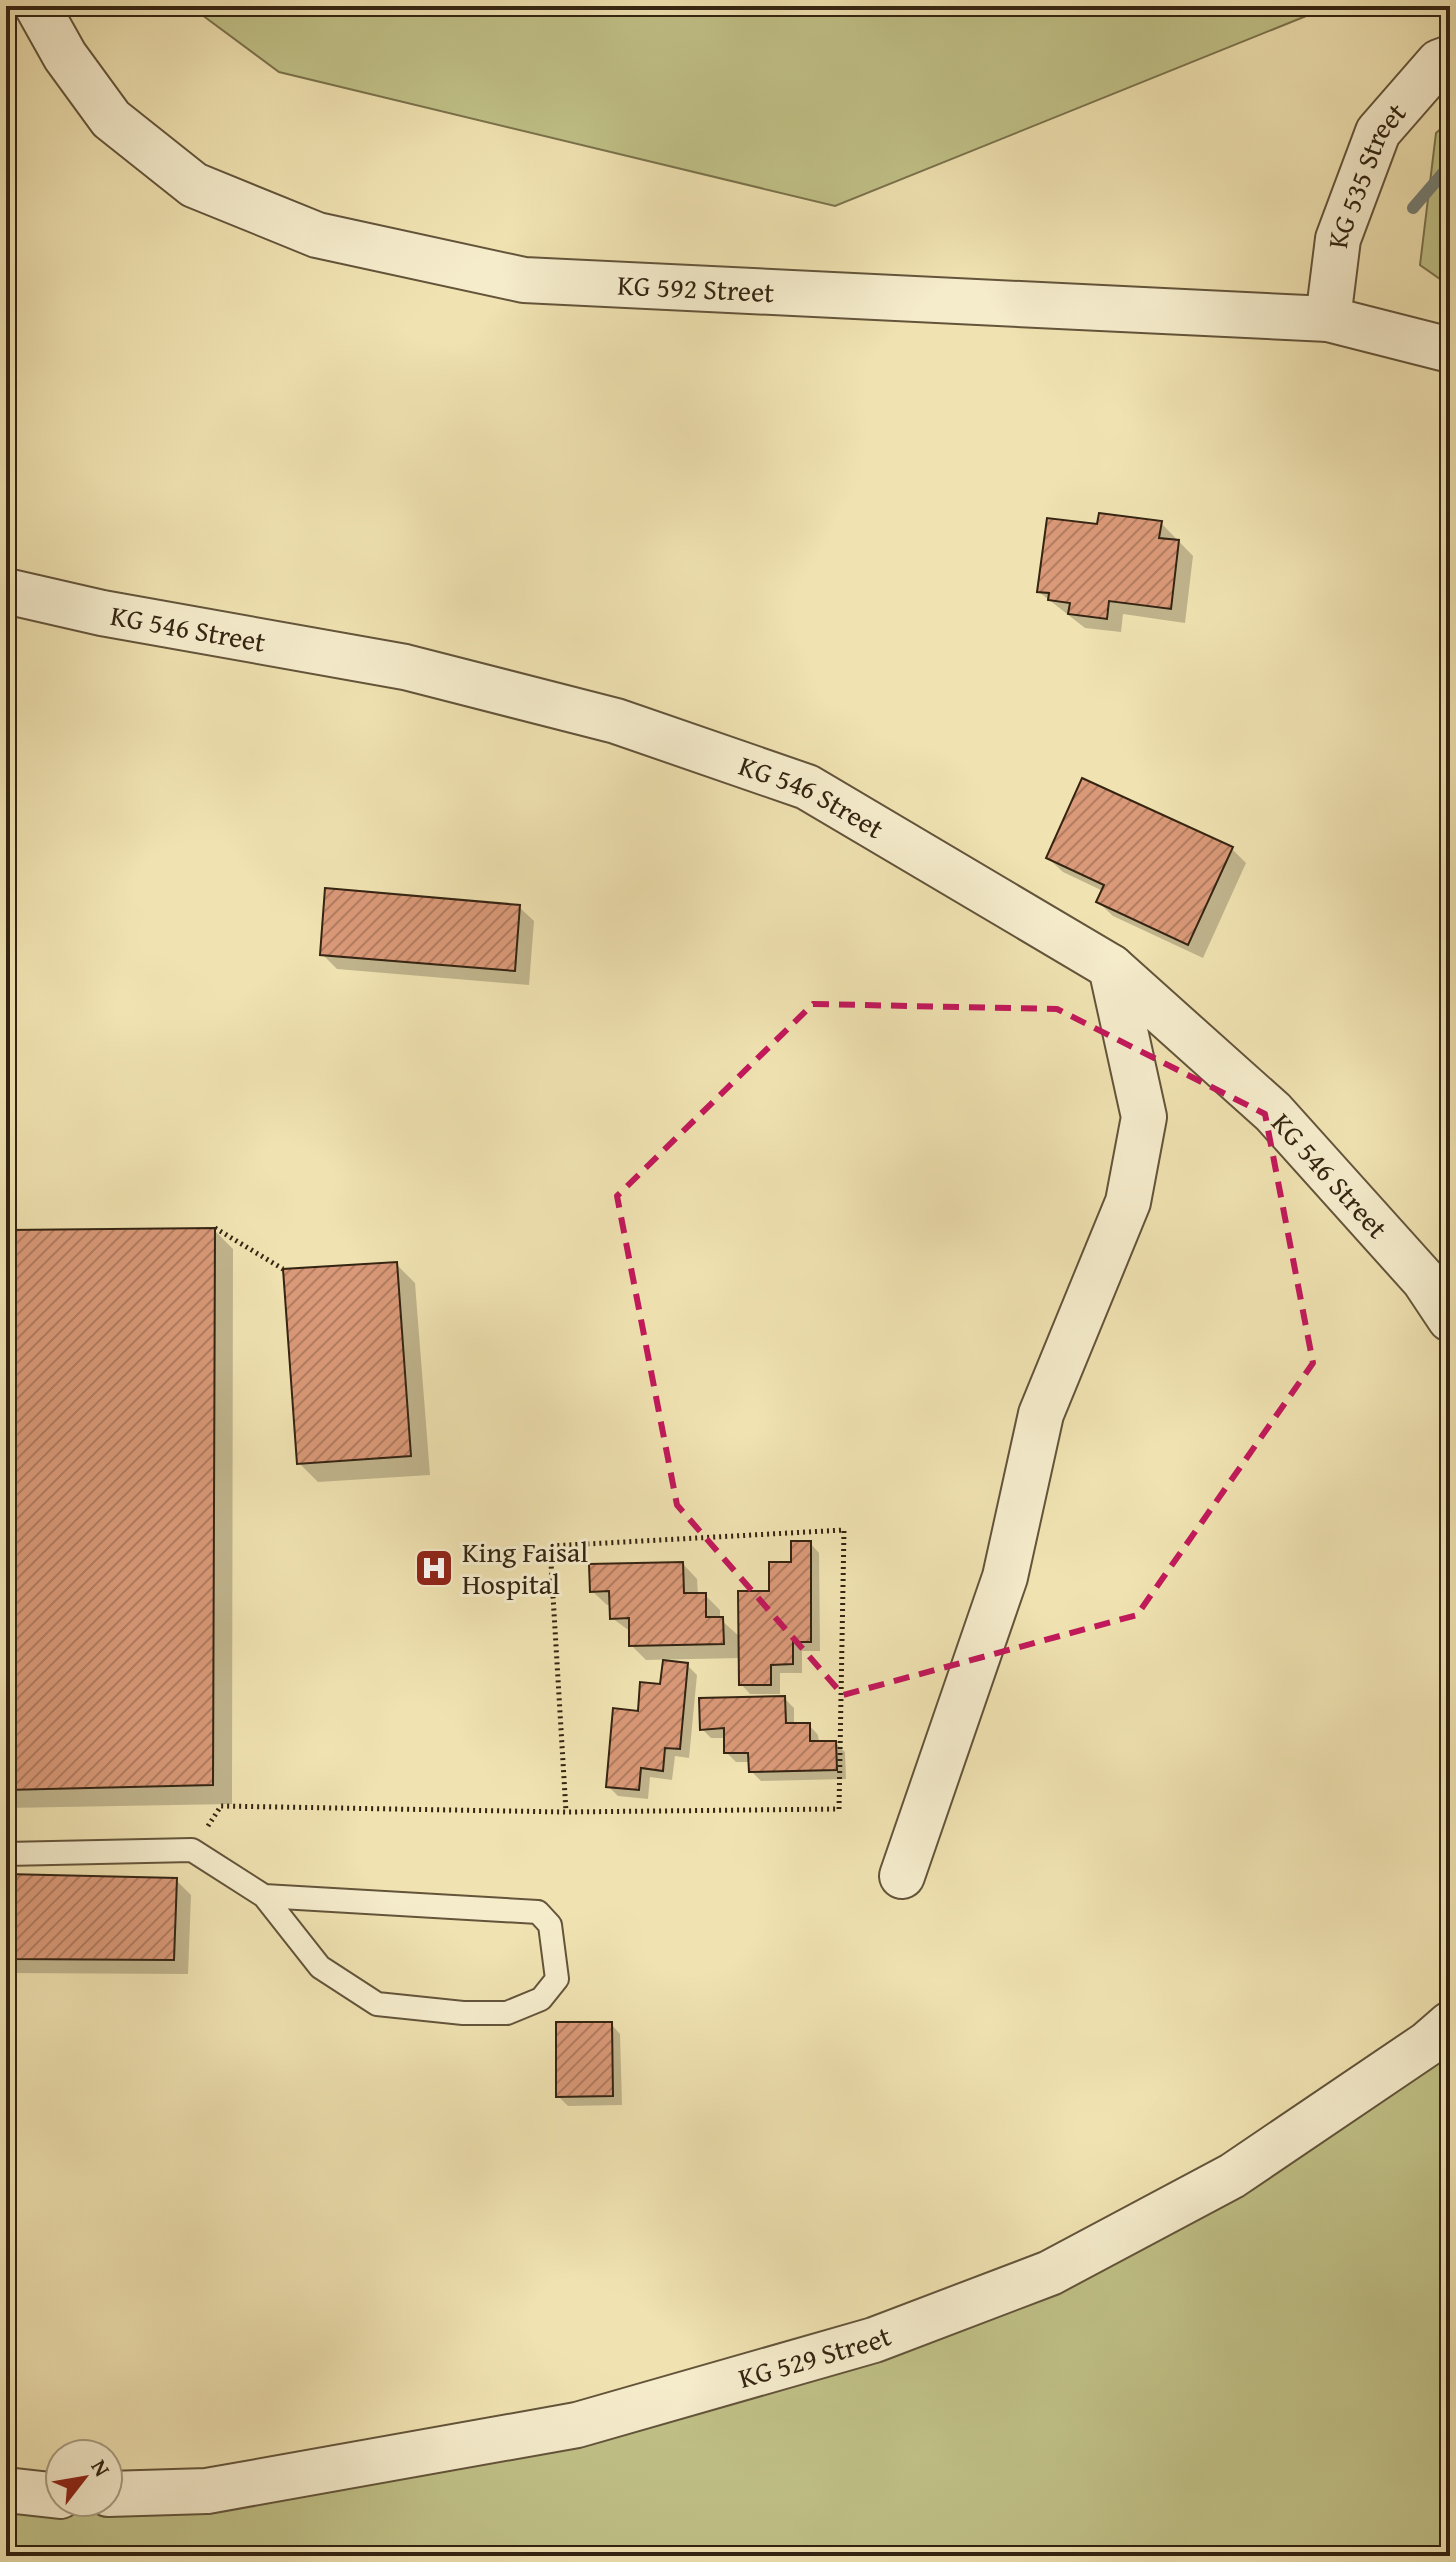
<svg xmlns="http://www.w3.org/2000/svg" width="1456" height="2562" viewBox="0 0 1456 2562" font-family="'Gentium Book Plus',serif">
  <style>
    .green { fill: #c0c187; stroke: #7a724c; stroke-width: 2 }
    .shadow { fill: #0003 }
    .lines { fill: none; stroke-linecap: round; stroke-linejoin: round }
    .stream { stroke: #747f75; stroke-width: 12 }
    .building { fill: url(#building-hatch); stroke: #342412; stroke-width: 2 }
    .lane-casing { stroke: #63543a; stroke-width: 26 }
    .street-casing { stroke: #63543a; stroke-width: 48 }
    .path { stroke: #342412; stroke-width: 5; stroke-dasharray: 2 4; stroke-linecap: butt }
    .lane { stroke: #f5eccc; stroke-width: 22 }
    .street { stroke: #f5eccc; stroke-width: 44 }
    .marked { fill: none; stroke: #c2185b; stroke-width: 6; stroke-dasharray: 16 10; stroke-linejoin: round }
    .labels { text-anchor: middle; stroke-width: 6; stroke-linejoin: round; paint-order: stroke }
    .street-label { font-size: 28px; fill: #342412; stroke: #f5eccc }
    .poi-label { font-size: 28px; fill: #342412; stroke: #f5eccc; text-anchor: start }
  </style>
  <defs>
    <pattern id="building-hatch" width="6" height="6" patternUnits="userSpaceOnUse" patternTransform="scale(2)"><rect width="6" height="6" fill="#da9978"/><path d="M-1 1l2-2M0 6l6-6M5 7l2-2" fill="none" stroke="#b27d61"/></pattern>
  </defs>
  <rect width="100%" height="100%" fill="#f0e2b1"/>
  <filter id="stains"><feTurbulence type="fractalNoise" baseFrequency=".0025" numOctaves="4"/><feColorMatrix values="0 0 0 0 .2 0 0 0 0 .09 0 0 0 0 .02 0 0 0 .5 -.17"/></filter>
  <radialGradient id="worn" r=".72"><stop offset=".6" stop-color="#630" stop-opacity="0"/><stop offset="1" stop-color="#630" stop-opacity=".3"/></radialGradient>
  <path class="green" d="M190,6H1331L835,206L279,72Z
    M1450,121V286L1420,265L1436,133Z
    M1450,2046V2556H6V2479L60,2502H108L310,2476L946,2333Z"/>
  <path class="shadow" d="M1161,523L1193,556L1185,623L1123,614L1121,632L1085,628L1039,592L1099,527Z
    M1232,849L1246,863L1203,958L1113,916L1098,902L1103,891L1063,872L1048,858Z
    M519,907L534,921L529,985L337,969L322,954Z
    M214,1230L233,1249L232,1804L6,1808V1232Z
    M396,1264L415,1283L430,1475L318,1482L299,1463Z
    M810,1543L819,1553L820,1651H802V1673H780V1694H750L741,1684V1658L646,1660L631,1645V1632L612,1618V1605H607L592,1591L683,1564L697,1579L698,1595H705L720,1610V1619L740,1637Z
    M687,1665L697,1675L689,1758L675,1756L672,1780L650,1777L648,1799L618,1796L608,1786L640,1713L662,1686Z
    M784,1698L794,1708V1725H809L818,1735L819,1743H835L845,1752L846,1779L761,1781L751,1771V1762H736L726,1752V1738H711L702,1729Z
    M6,1876L176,1880L191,1895L188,1974L6,1973Z
    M611,2024L620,2034L622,2105L568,2106L558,2096Z"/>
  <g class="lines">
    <path class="stream" d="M1413,208L1450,165"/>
  </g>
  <path class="building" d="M1099,513L1162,521L1159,538L1179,540L1171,609L1109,601L1107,619L1068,614L1070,603L1048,600L1049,593L1037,592L1047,518L1097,524Z
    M1082,778L1233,847L1188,945L1096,902L1104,885L1046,858Z
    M325,888L520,905L515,971L320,955Z
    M215,1228L213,1785L6,1790V1230Z
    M397,1262L411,1456L297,1464L283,1269Z
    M791,1541H811V1642H793V1664L771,1665V1685H739L738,1591H769V1562H791Z
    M683,1562L684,1593H706V1617H723L724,1644L629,1646V1618L610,1619L609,1591L590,1592L589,1564Z
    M663,1660L688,1663L680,1749L665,1748L663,1771L641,1768L639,1790L606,1787L613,1708L638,1711L640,1682L660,1684Z
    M785,1696L786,1723H810V1741H836L837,1770L749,1772L748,1753H724V1728L700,1730L699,1698Z
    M6,1874L177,1878L174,1960L6,1959Z
    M556,2022H612L613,2096L556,2097Z"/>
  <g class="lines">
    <defs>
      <path id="lane" d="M6,1854L192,1850L264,1896L320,1967L377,2004L463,2013H507L541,1999L557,1979L550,1925L538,1912L264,1896"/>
      <g id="street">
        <path id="s1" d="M37,6L65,56L111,119L194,185L317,235L524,280L1328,319L1450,350"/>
        <path id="s2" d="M1328,319L1338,239L1378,132L1439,62L1450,58"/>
        <path id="s3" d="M6,591L102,613L405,667L616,721L807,787L1111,967L1273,1112L1424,1280L1450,1319"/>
        <path d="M902,1876L1005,1577L1041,1414L1128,1202L1144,1117L1111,967"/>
        <path d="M6,2490L60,2496"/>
        <path id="s4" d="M108,2494L207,2491L577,2425L874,2340L1050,2273L1232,2176L1427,2044L1450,2024"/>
      </g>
    </defs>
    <use href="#lane" class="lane-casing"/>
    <use href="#street" class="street-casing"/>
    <path class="path" d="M215,1228L283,1269
      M208,1826L221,1806L566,1812L839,1809L844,1530L550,1546L566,1812"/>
    <use href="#lane" class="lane"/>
    <use href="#street" class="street"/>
  </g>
  <path class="marked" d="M813,1004L1057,1009L1265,1114L1313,1363L1137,1615L843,1695L677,1505L617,1196Z"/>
  <defs>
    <symbol id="hospital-square" viewBox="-11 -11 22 22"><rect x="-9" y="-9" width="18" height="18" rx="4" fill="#8f2418" stroke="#f5eccc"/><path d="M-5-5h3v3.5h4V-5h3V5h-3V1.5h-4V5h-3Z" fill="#fff"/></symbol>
  </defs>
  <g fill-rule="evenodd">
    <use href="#hospital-square" x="412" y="1546" width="44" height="44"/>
  </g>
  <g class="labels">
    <g class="street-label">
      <text dy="10" stroke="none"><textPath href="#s2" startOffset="150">KG 535 Street</textPath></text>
      <text dy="10" stroke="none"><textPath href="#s1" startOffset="758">KG 592 Street</textPath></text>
      <text dy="10" stroke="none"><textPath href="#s3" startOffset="186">KG 546 Street</textPath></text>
      <text dy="10" stroke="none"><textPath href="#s3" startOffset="834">KG 546 Street</textPath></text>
      <text dy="10" stroke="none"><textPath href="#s3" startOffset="1482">KG 546 Street</textPath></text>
      <text dy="10" stroke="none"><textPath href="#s4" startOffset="722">KG 529 Street</textPath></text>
    </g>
    <g class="poi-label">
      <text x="462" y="1562">King Faisal<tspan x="462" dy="32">Hospital</tspan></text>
    </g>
  </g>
  <rect width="1456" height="2562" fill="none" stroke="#f0e2b1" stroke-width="32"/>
  <rect x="8" y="8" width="1440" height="2546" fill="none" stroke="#342412" stroke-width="4"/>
  <rect x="16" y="16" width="1424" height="2530" fill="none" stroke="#342412" stroke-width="2"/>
  <g transform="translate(84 2478) rotate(59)"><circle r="38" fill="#f5eccc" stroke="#a89c82" stroke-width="2"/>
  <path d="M0-6L14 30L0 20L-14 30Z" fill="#8f2418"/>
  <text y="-12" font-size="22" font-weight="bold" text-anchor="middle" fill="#342412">N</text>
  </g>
  <rect width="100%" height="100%" filter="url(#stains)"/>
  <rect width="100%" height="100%" fill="url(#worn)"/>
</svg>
